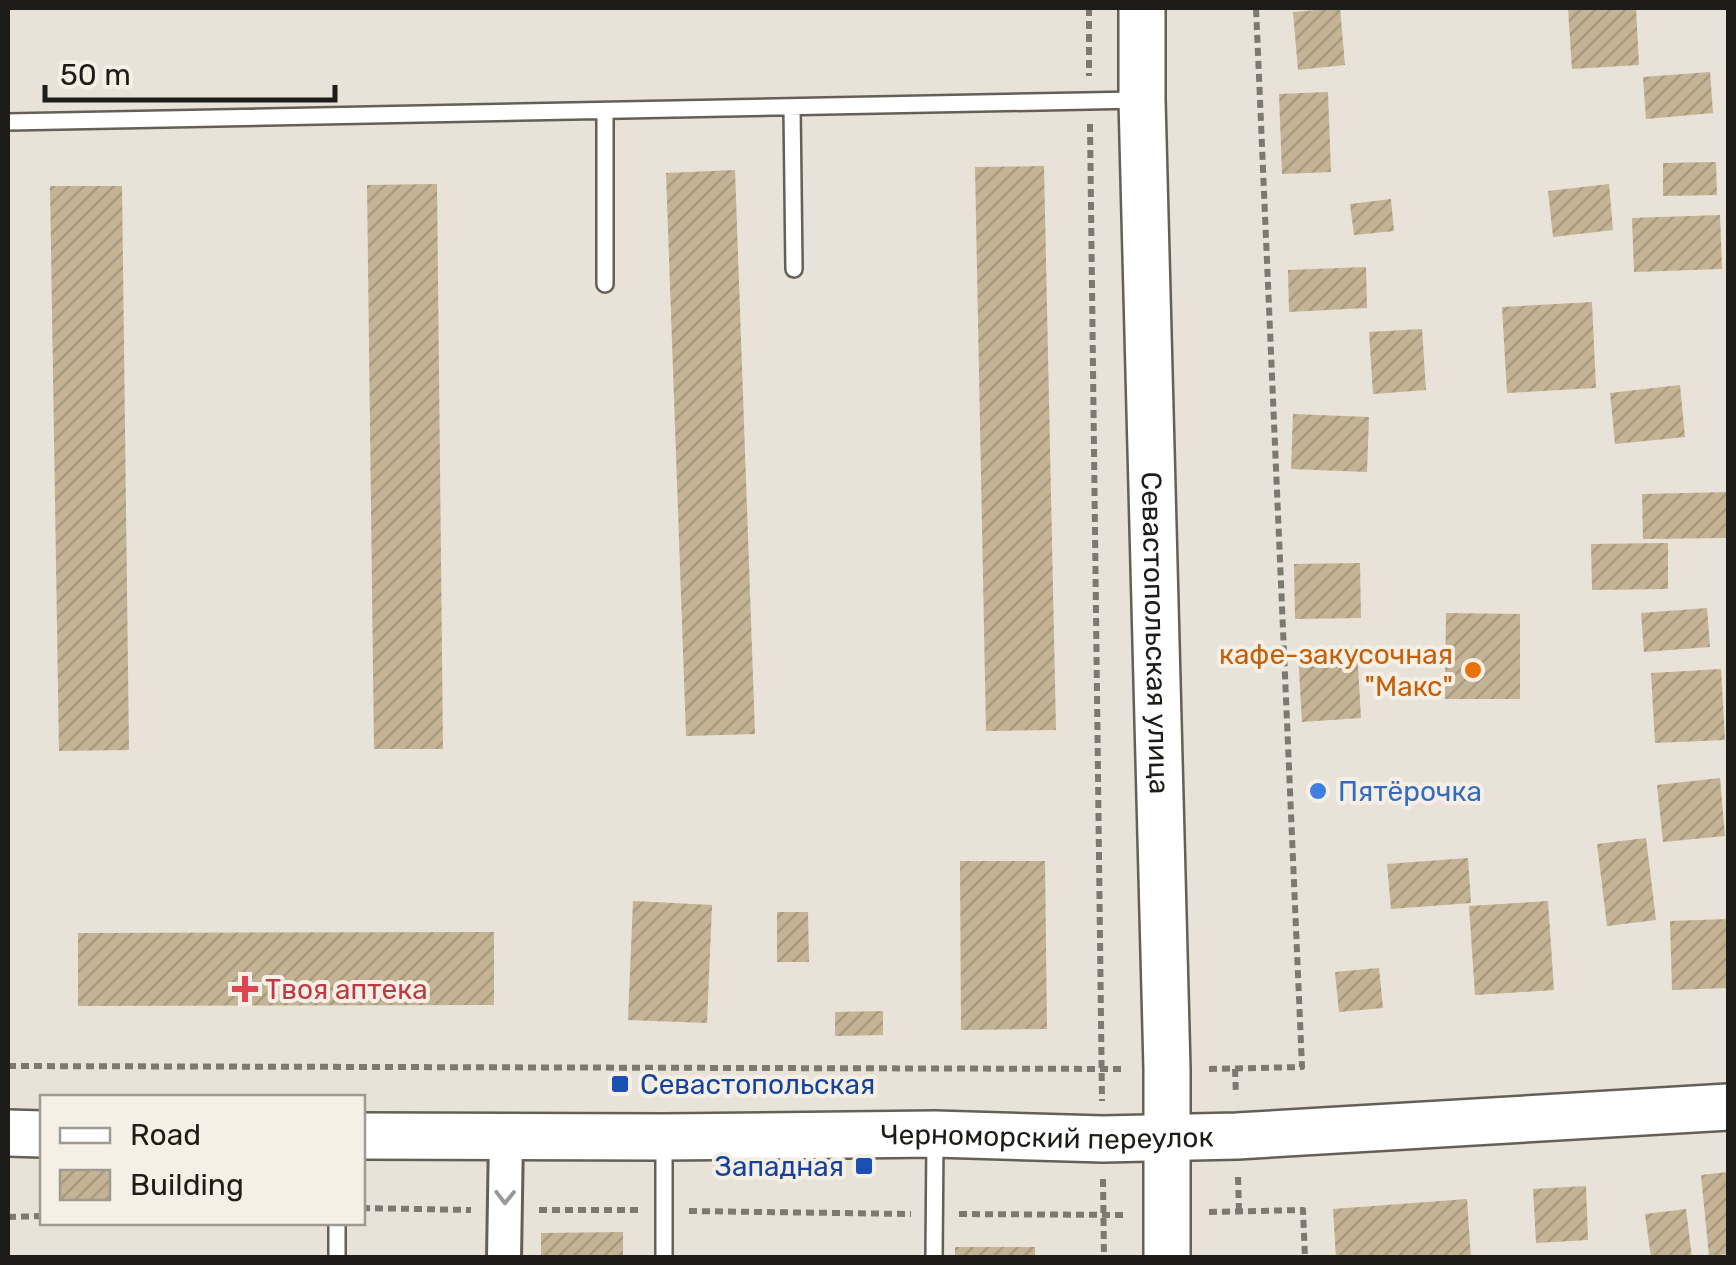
<svg xmlns="http://www.w3.org/2000/svg" width="1736" height="1265" viewBox="0 0 1736 1265" font-family="Rubik,sans-serif">
  <style>
    .building { fill: url(#building-hatch) }
    .lines { fill: none; stroke-linecap: round; stroke-linejoin: round }
    .lane-casing { stroke: #645f57; stroke-width: 20 }
    .street-casing { stroke: #645f57; stroke-width: 38 }
    .secondary-casing { stroke: #645f57; stroke-width: 50 }
    .path { stroke: #7d7972; stroke-width: 6; stroke-dasharray: 8 5; stroke-linecap: butt }
    .lane { stroke: #fff; stroke-width: 15 }
    .street { stroke: #fff; stroke-width: 32 }
    .secondary { stroke: #fff; stroke-width: 45 }
    .oneway { stroke: #9a9997 }
    .food-dot { fill: #e8710a; stroke: #f5efe5; stroke-width: 4 }
    .shop-dot { fill: #3f7fe0; stroke: #f5efe5; stroke-width: 4 }
    .health-dot { fill: #e0444e; stroke: #f5efe5; stroke-width: 4 }
    .transit-dot { fill: #1a4fb4; stroke: #f5efe5; stroke-width: 4 }
    .labels { text-anchor: middle; stroke-width: 8; stroke-linejoin: round; paint-order: stroke }
    .street-label { font-size: 28px; fill: #1e1c18; stroke: #f5efe5 }
    .food-label { font-size: 28px; fill: #c56008; stroke: #f5efe5; text-anchor: end }
    .shop-label { font-size: 28px; fill: #366cbe; stroke: #f5efe5; text-anchor: start }
    .health-label { font-size: 28px; fill: #be3a42; stroke: #f5efe5; text-anchor: start }
    .transit-label { font-size: 28px; fill: #164399; stroke: #f5efe5; text-anchor: start }
  </style>
  <defs>
    <pattern id="building-hatch" width="6" height="6" patternUnits="userSpaceOnUse" patternTransform="scale(2.5)"><rect width="6" height="6" fill="#c4b394"/><path d="M-1 1l2-2M0 6l6-6M5 7l2-2" fill="none" stroke="#a8997f"/></pattern>
  </defs>
  <rect width="100%" height="100%" fill="#e8e2d8"/>
  <path class="building" d="M1340,8L1345,65L1298,70L1293,12Z
    M1568,8H1636L1639,65L1572,69Z
    M1710,72L1713,113L1646,119L1643,77Z
    M1328,92L1331,172L1282,174L1279,94Z
    M1716,162L1717,195L1663,196V163Z
    M1044,166L1056,730L986,731L975,167Z
    M735,170L755,734L686,736L666,173Z
    M437,184L443,749H374L367,185Z
    M1609,184L1613,230L1553,237L1548,191Z
    M50,186H122L129,750L59,751Z
    M1391,199L1394,231L1354,235L1350,204Z
    M1720,215L1722,269L1634,272L1632,218Z
    M1366,267L1367,308L1289,312L1288,270Z
    M1592,302L1596,388L1507,393L1502,307Z
    M1422,329L1426,390L1373,394L1369,332Z
    M1680,385L1685,437L1615,444L1610,393Z
    M1293,414L1369,417L1367,472L1291,469Z
    M1728,492V538L1643,539L1642,494Z
    M1668,543V589L1592,590L1591,544Z
    M1360,563L1361,618L1295,619L1294,564Z
    M1707,608L1710,647L1644,652L1641,613Z
    M1446,613L1520,614V699H1445Z
    M1357,648L1361,718L1302,722L1298,652Z
    M1721,669L1725,740L1655,743L1651,673Z
    M1720,778L1725,836L1663,842L1657,785Z
    M1646,838L1656,920L1607,926L1597,844Z
    M1468,858L1471,903L1391,909L1387,864Z
    M960,861H1045L1047,1029L961,1030Z
    M633,901L712,905L707,1023L628,1020Z
    M1548,901L1554,990L1475,995L1469,906Z
    M777,912H808L809,962H777Z
    M1728,919V988L1672,990L1670,921Z
    M494,932V1005L78,1006V933Z
    M1379,968L1383,1008L1339,1012L1335,972Z
    M883,1011V1035L835,1036V1012Z
    M1728,1172V1254L1709,1256L1701,1175Z
    M1586,1186L1588,1240L1536,1243L1533,1189Z
    M1467,1199L1471,1258H1336L1333,1209Z
    M1686,1209L1692,1258H1651L1645,1214Z
    M623,1232V1258H541V1233Z
    M955,1247H1035V1258H955Z"/>
  <g class="lines">
    <defs>
      <path id="lane" d="M792,107L794,269
        M8,122L1138,100
        M605,284V111
        M664,1142V1258
        M337,1222V1258
        M934,1258L935,1138"/>
      <path id="street" d="M504,1258L506,1137"/>
      <g id="secondary">
        <path id="s1" d="M1142,8V100L1167,1069V1258"/>
        <path d="M8,1133L42,1134"/>
        <path id="s2" d="M362,1136L664,1137L935,1134L1103,1139L1237,1136L1728,1107"/>
      </g>
    </defs>
    <use href="#lane" class="lane-casing"/>
    <use href="#street" class="street-casing"/>
    <use href="#secondary" class="secondary-casing"/>
    <path class="path" d="M1089,8V76
      M1090,124L1102,1101
      M8,1066L1126,1069
      M1209,1069L1302,1067L1256,8
      M1235,1069L1236,1095
      M1238,1177L1239,1211
      M1103,1179L1104,1258
      M362,1208L471,1210
      M539,1210H641
      M689,1211L911,1214
      M1209,1212L1303,1210L1305,1258
      M959,1214L1126,1215
      M8,1217L42,1216"/>
    <use href="#lane" class="lane"/>
    <use href="#street" class="street"/>
    <use href="#secondary" class="secondary"/>
  </g>
  <defs><path id="oneway-chevron" d="M-2-3.5L2.5 0L-2 3.5" fill="none" stroke-width="1.6" stroke-linecap="round" stroke-linejoin="round" transform="scale(2.5)"/></defs>
  <use class="oneway" href="#oneway-chevron" transform="translate(505 1197) rotate(91)"/>
  <circle class="food-dot" cx="1473" cy="670" r="10"/>
  <circle class="shop-dot" cx="1318" cy="791" r="10"/>
  <path class="health-dot" d="M240 974h10v10h10v10h-10v10h-10v-10h-10v-10h10z"/>
  <g class="transit-dot">
    <rect x="610" y="1074" width="20" height="20" rx="5"/>
    <rect x="854" y="1156" width="20" height="20" rx="5"/>
  </g>
  <g class="labels">
    <g class="street-label">
      <text dy="10" stroke="none"><textPath href="#s1" startOffset="625">Севастопольская улица</textPath></text>
      <text dy="10" stroke="none"><textPath href="#s2" startOffset="685">Черноморский переулок</textPath></text>
    </g>
    <g class="food-label">
      <text x="1453" y="664">кафе-закусочная<tspan x="1453" dy="32">"Макс"</tspan></text>
    </g>
    <g class="shop-label">
      <text x="1338" y="801">Пятёрочка</text>
    </g>
    <g class="health-label">
      <text x="265" y="999">Твоя аптека</text>
    </g>
    <g class="transit-label">
      <text x="640" y="1094">Севастопольская</text>
      <text x="844" y="1176" text-anchor="end">Западная</text>
    </g>
  </g>
  <rect width="1736" height="1265" fill="none" stroke="#1e1c18" stroke-width="20"/>
  <rect x="40" y="1095" width="325" height="130" fill="#f5efe5" stroke="#9f9b93" stroke-width="2.5"/>
  <rect x="60" y="1128" width="50" height="15" fill="#ffffff" stroke="#9f9b93" stroke-width="2.5"/>
  <text x="130" y="1145" font-size="30" fill="#1e1c18">Road</text>
  <rect x="60" y="1170" width="50" height="30" fill="url(#building-hatch)" stroke="#9f9b93" stroke-width="2.5"/>
  <text x="130" y="1195" font-size="30" fill="#1e1c18">Building</text>
  <path d="M45 85v15h290v-15" fill="none" stroke="#1e1c18" stroke-width="5"/>
  <text x="60" y="85" font-size="30" fill="#1e1c18" stroke="#f5efe5" stroke-width="8" paint-order="stroke">50 m</text>
</svg>
